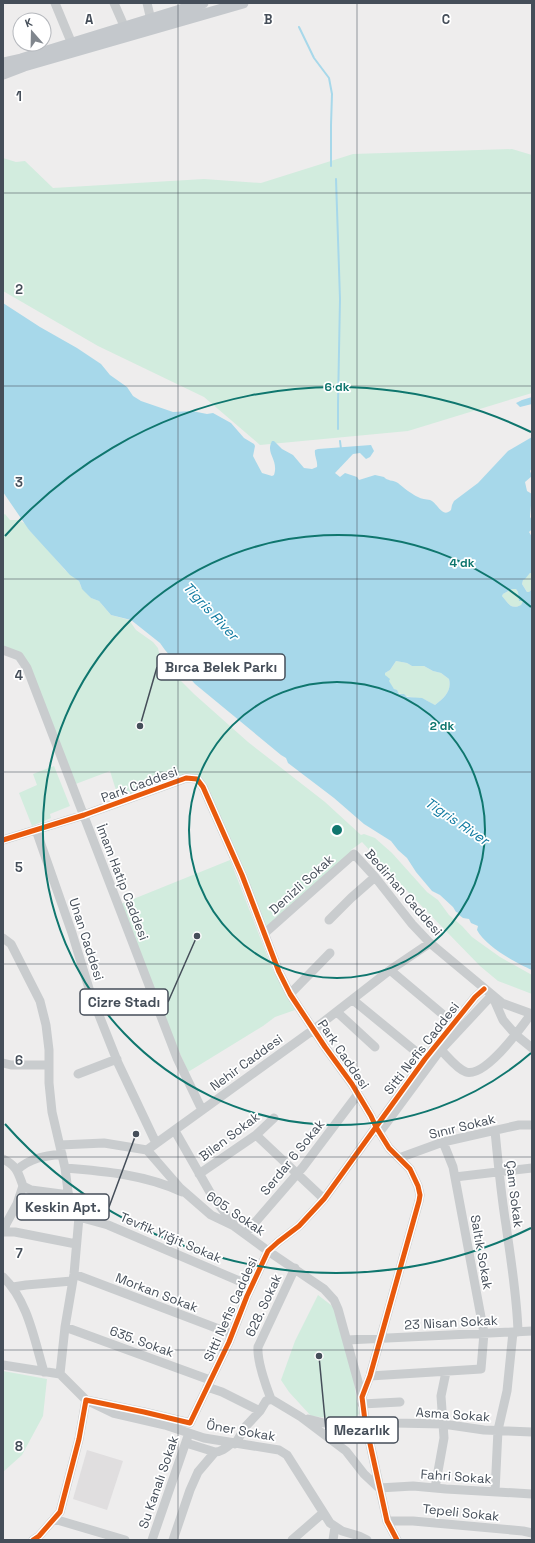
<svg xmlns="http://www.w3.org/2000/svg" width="535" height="1543" viewBox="0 0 535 1543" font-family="'Space Grotesk',sans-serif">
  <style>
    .education { fill: #e0dedf }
    .green { fill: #d2ecde }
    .water { fill: #a7d8ea; fill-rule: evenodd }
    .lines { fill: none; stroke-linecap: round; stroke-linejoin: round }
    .stream { stroke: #a7d8ea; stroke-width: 2 }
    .minor { stroke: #c9ccce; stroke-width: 9 }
    .major { stroke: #c4c8cc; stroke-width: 11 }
    .cycleway-casing { stroke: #fff; stroke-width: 8 }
    .cycleway { stroke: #e8590c; stroke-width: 5 }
    .grid { fill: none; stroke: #454e59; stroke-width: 1; stroke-opacity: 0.55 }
    .ring { fill: none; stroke: #0f766e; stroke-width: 2 }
    .labels { text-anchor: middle; stroke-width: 3.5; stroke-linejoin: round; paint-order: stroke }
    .street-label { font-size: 13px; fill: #454e59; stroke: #fff }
    .water-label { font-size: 14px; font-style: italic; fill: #107aa1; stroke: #fff }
    .grid-label { font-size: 13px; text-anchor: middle; font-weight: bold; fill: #454e59; stroke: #fff; stroke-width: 3.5; stroke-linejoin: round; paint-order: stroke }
    .centre { fill: #0f766e; stroke: #fff; stroke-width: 2 }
    .ring-label { font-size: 12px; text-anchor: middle; font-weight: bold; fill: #0f766e; stroke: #fff; stroke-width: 3.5; stroke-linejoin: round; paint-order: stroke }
    .leader { fill: none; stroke: #454e59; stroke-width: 1.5 }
    .callout-dot { fill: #454e59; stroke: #fff; stroke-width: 1.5 }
    .callout { fill: #fff; stroke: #454e59; stroke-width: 1.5 }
    .callout-label { font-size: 14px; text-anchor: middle; font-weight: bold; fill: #454e59 }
  </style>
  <rect width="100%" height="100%" fill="#eeeded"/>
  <path class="education" d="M87,1450L123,1461L107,1510L73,1499Z"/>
  <path class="green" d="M512,149L532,155V393L408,431L260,445L204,397L98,346L3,291V158L16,162L25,161L53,188L204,179L261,183L353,154Z
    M5,514L10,520H18L26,524L29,530L43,544L65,570L79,581L81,587L91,598L99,601L111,615L129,620L136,630L153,642L158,648L160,657L166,666L194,694L248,742L325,802L361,835L364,834L375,838L392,853L427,892L438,900L449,915L462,926L472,937L500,957L532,975V994L498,981L480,966L410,894L362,842L351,850L354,854L265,933L195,778L120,803L110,771L73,785L27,668L3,650V515Z
    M530,573H532V589L528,593L522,584L523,580Z
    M512,589H516L518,592L519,600L523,601L521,605C511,610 509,604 502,596L503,594Z
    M396,661L407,663L412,666H424L433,671L441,673L449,679C452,691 444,698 435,705C430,703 426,699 421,699C401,695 395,695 385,675V673L390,670Z
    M54,766L70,806L50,814L51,818L32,826L19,793L37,785L33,774Z
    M230,860L272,968L295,1010L275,1017L263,1026L188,1072L166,1021L121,904Z
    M318,1295L331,1305L335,1310L352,1370L359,1414L356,1417L329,1418L311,1416L289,1392L281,1380L295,1341Z
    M3,1371L47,1379L43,1416L22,1455L3,1472Z"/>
  <path class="water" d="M3,303L40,327L77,348L101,364L110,375L127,387L133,396L141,401L173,412L192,411L207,414L213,413L231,423L244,438L254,444L255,446L253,456L262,473L272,476L274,475C279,459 265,454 272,441H274L282,449L293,455L304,468L312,469L317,467C318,461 314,456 315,450L318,449L371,445L374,451L370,457L366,459L360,453L353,454L335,473L340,477L345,473L357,477L359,480L375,475L384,477C387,481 393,480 398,483C403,487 411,494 418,497C421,499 426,499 430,500C438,503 442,519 451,510L452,505L454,501L478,483L508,451L532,437V468L530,471L532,476L525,482L527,491L532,494L530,517L532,520V529L529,532L532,537V573H530L525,579L523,580L522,584L527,592H529L532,589V970C516,963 485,946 477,930L478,926L471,923L469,919L463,918L459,915V913L456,912L453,907L440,895L432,891L416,872L407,858L398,850L391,841L364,824L334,798L288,763L286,758L281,755L195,684L165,650L160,643L131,620L111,615L99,601L91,598L82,589L79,581L70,575L29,530L3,492ZM512,589H516L518,592L519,601H523L521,605C511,610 509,604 502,596L503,594ZM396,661L407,663L412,666H424L433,671L441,673L449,679C452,691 444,698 435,705L422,698L407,697L404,694H399L397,690L394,689L389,681L390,679L385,675V673L390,670Z
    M532,397V404L520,407L516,403L522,400Z"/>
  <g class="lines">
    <path class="stream" d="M299,27L314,58L329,78L332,94L331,125V166
      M336,179L340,299L338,404V429
      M340,441L341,449"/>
    <path class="minor" d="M55,3L72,44
      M114,3L125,28
      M147,3L151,20
      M3,650L19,656L27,668L177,1058L202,1110
      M36,830L72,933L91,995L118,1063L156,1143
      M3,840L84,815L186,778L197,779L203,787L242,875L279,972L290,994L325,1047L352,1084L371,1116L376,1127L389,1148L410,1169L418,1186L420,1195L419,1201L370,1376L362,1397L365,1421L387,1521L397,1540
      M329,920L351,898L375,877
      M265,933L354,854L375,877L412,924L430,943L502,1003L532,1014
      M3,938L11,944L40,1001L46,1025L49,1050V1083L52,1112L65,1168L69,1199L79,1217L74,1274L65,1327L60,1374
      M390,970L453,1023
      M290,994L330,953
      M353,1000L425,1059
      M337,1012L375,1047
      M441,1050C448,1057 457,1069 466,1072C485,1078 521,1028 531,1014
      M3,1063L11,1065H49
      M78,1074L117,1059
      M175,1131L211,1194L234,1225
      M495,1131C498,1162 501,1194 506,1225C511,1261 517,1296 518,1332
      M379,1133L438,1053L492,995L503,1020L516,1035L532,1048
      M256,1135L324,1199
      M60,1145L104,1143L147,1150L313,1030L390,970L430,943
      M147,1150L180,1188L211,1215L234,1226L268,1251L324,1289L334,1300L338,1309L362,1396
      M399,1158L443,1142L519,1125H532
      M3,1159C17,1166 18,1172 23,1186L31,1190L69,1195
      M65,1168C104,1171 147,1175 182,1192
      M17,1170C30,1158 44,1156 62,1154
      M199,1174L256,1135L274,1118
      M455,1177L532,1168
      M79,1217L108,1225L251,1286
      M3,1232H15L76,1244
      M4,1232L6,1224L17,1204L23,1186
      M245,1234L303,1167L358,1094
      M74,1274L232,1334
      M3,1277C28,1301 34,1339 44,1372
      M13,1287L26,1285L72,1281
      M65,1327L210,1380
      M347,1340L532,1331
      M3,1365L60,1374
      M60,1374L86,1400L113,1413L165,1425L204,1438L279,1450L287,1455L330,1523L342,1531L359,1536L367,1540
      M370,1376L481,1369L484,1333L453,1167L443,1142
      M207,1387L222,1392L260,1411
      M271,1399C266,1386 257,1361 258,1347L295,1268
      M362,1404L400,1402
      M308,1419L324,1423H352L365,1421L395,1423L443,1424L484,1430L532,1432
      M186,1443L215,1452
      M235,1444L246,1426L260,1411L266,1401L271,1399L301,1417L346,1451L364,1474L379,1488L413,1486L446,1489L532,1494
      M435,1488L444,1438L441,1396L446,1372
      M495,1492L498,1430L507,1391L513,1332
      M54,1519L125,1540
      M387,1521H413L523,1531L532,1533
      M33,1540L39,1536L60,1512L79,1439L86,1400L144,1412L190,1423L229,1342L247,1296L268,1251L278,1242L299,1226L324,1199L425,1059L475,997L484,989
      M152,1540L189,1433
      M173,1540L190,1490L198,1472L215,1452C222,1452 227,1447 232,1443
      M292,1540L323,1513
      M333,1540L335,1527"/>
    <path class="major" d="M3,63L21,59L203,3
      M3,74L24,66L243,3"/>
    <defs>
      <path id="cycleway" d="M3,840L84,815L186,778L197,779L203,787L242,875L279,972L290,994L325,1047L352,1084L371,1116L376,1127L389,1148L410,1169L418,1186L420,1195L419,1201L370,1376L362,1397L365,1421L387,1521L397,1540
        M33,1540L39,1536L60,1512L79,1439L86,1400L144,1412L190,1423L229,1342L247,1296L268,1251L278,1242L299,1226L324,1199L425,1059L475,997L484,989"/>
    </defs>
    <use href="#cycleway" class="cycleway-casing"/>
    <use href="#cycleway" class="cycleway"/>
  </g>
  <path class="grid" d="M178,3V1540M357,3V1540M3,193H532M3,386H532M3,579H532M3,772H532M3,964H532M3,1157H532M3,1350H532"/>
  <g class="ring">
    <circle cx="337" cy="830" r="148"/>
    <path d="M531 1053A295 295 0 1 1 531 607"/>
    <path d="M531 1228A443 443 0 0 1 5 1124M5 536A443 443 0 0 1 531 432"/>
  </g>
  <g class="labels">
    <g class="street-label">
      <text transform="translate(139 784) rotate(-20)" y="5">Park Caddesi</text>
      <text transform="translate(123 882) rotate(69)" y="5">İmam Hatip Caddesi</text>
      <text transform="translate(301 884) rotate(-42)" y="5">Denizli Sokak</text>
      <text transform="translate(404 892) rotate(49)" y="5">Bedirhan Caddesi</text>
      <text transform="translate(87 939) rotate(72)" y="5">Unan Caddesi</text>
      <text transform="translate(421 1048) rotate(-52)" y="5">Sitti Nefis Caddesi</text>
      <text transform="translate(344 1054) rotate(56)" y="5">Park Caddesi</text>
      <text transform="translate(246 1062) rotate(-36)" y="5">Nehir Caddesi</text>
      <text transform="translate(462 1126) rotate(-14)" y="5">Sınır Sokak</text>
      <text transform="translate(229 1136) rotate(-37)" y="5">Bilen Sokak</text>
      <text transform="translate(292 1157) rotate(-51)" y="5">Serdar 6 Sokak</text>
      <text transform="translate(515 1194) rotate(83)" y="5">Çam Sokak</text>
      <text transform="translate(236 1213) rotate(34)" y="5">605. Sokak</text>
      <text transform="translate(171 1237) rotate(23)" y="5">Tevfik Yiğit Sokak</text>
      <text transform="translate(482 1252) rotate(80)" y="5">Saltık Sokak</text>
      <text transform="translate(157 1292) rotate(21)" y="5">Morkan Sokak</text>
      <text transform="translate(263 1305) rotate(-65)" y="5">628. Sokak</text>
      <text transform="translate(230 1309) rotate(-66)" y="5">Sitti Nefis Caddesi</text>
      <text transform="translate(451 1322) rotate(-3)" y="5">23 Nisan Sokak</text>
      <text transform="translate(142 1341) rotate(20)" y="5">635. Sokak</text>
      <text transform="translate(453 1414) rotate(4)" y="5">Asma Sokak</text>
      <text transform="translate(241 1430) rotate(10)" y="5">Öner Sokak</text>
      <text transform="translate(456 1476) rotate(4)" y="5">Fahri Sokak</text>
      <text transform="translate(158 1482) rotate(-71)" y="5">Su Kanalı Sokak</text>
      <text transform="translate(461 1512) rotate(6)" y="5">Tepeli Sokak</text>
    </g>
    <g class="water-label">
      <text transform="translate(211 611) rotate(47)" y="5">Tigris River</text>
      <text transform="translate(457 821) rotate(34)" y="5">Tigris River</text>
    </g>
  </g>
  <g class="grid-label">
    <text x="89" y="24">A</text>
    <text x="268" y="24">B</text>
    <text x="446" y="24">C</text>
    <text x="19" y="101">1</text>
    <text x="19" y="294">2</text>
    <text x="19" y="487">3</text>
    <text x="19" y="680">4</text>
    <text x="19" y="872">5</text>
    <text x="19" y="1065">6</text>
    <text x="19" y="1258">7</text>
    <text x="19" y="1451">8</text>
  </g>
  <circle cx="337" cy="830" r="6" class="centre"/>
  <g class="ring-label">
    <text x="337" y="391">6 dk</text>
    <text x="462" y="567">4 dk</text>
    <text x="442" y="730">2 dk</text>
  </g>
  <path class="leader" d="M140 726L157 667M197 936L168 1002M136 1134L109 1207M319 1356L326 1430"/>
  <g class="callout-dot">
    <circle cx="140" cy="726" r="4"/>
    <circle cx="197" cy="936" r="4"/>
    <circle cx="136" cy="1134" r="4"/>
    <circle cx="319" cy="1356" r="4"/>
  </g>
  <g class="callout">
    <rect x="157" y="654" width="128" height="26" rx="4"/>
    <rect x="80" y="989" width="88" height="26" rx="4"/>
    <rect x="17" y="1194" width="92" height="26" rx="4"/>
    <rect x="326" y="1417" width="72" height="26" rx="4"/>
  </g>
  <g class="callout-label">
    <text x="221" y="672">Bırca Belek Parkı</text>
    <text x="124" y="1007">Cizre Stadı</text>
    <text x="63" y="1212">Keskin Apt.</text>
    <text x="362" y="1435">Mezarlık</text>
  </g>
  <rect width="535" height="1543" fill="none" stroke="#454e59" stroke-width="8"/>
  <g transform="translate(32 32) rotate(340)"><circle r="19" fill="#ffffff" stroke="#b5b8bd"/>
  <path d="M0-3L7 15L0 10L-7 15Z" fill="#80868d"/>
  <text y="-6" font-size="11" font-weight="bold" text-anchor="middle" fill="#454e59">K</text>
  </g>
</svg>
